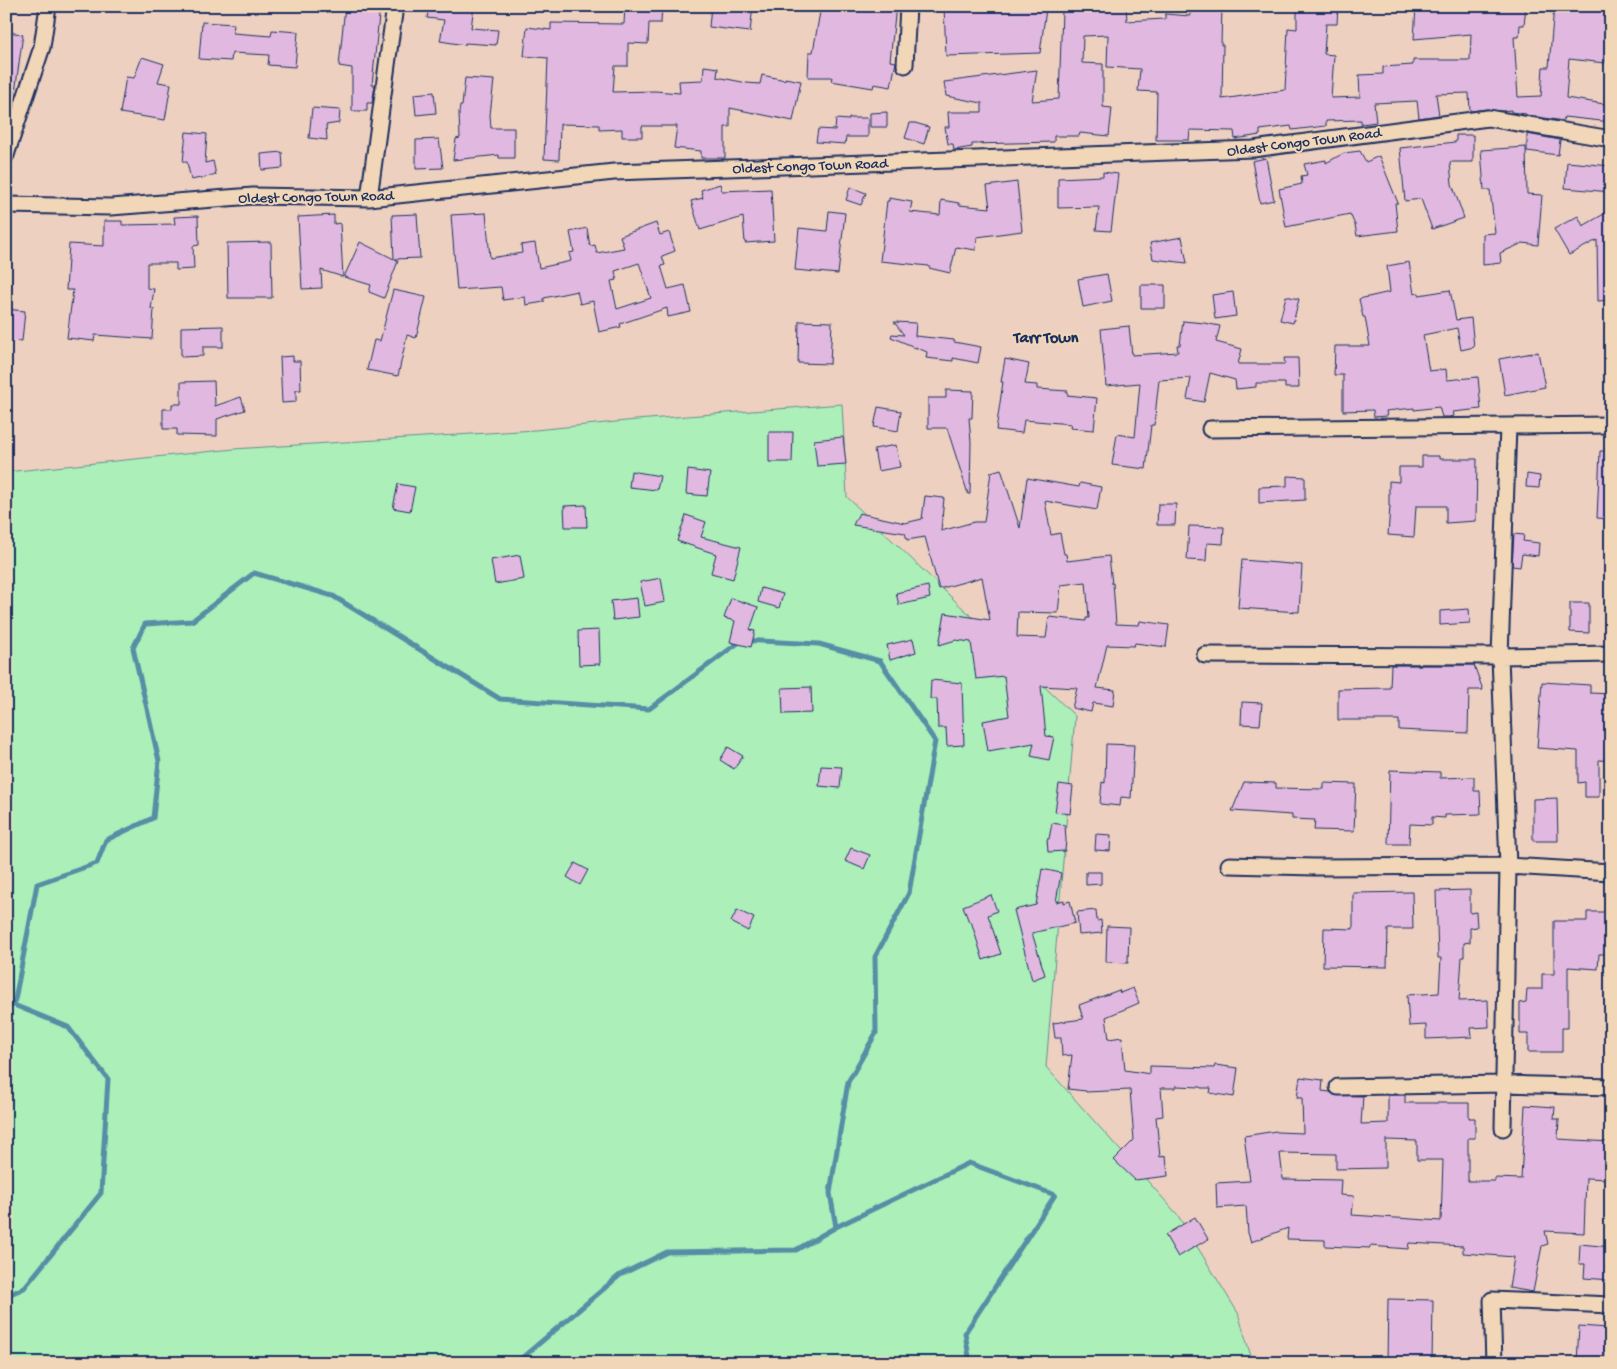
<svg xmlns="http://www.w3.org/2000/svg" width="1617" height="1369" viewBox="0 0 1617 1369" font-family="'Gochi Hand',sans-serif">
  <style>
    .green { fill: #acefb9; stroke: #648f8c }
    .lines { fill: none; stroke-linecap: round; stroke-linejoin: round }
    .stream { stroke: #568ea5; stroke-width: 5 }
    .building { fill: #e1b9e0; stroke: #1b2f5e; fill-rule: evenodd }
    .street-casing { stroke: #1b2f5e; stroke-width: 19 }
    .street { stroke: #f1d6b8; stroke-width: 15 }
    .labels { text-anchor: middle; stroke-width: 4; stroke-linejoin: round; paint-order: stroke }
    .street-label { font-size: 15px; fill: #1b2f5e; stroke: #f1d6b8 }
    .neighbourhood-label { font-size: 16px; font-weight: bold; fill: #1b2f5e; stroke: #f1d6b8 }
  </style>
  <rect width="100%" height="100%" fill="#eed0c0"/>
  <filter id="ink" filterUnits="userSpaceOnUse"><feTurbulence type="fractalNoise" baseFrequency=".02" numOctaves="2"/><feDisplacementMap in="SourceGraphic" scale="10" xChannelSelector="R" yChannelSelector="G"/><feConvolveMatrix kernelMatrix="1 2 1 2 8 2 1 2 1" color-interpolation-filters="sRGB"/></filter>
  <g filter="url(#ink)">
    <path class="green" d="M842,404L847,497L1075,716L1046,1067L1177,1214L1238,1313L1253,1363H6V472L234,449L535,430L636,420Z"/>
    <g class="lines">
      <path class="stream" d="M14,1005L37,884L97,863L106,840L153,818L159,761L133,648L145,624L192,621L254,573L333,596L500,699L649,709L742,640L819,644L880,661L935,741L909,893L875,957L876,1033L848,1082L830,1193L836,1227
        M6,1006L14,1005L68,1027L108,1079L101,1193L24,1288L6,1296
        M516,1363L620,1275L667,1252L796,1250L836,1227L969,1163L1055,1195L965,1333L970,1363"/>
    </g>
    <path class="building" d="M345,6H380L372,85H375V86L372,103H367V111H352V68L339,66Z
      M429,6H474L471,28L498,30L496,45L465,43V45L440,41L444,20L427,18Z
      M625,6H662L661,23H649L648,44L628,43V66H615L613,92L655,91L680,93L679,81L703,80L704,66L718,68L717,77L747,83L760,84L762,75L785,80V78L801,81L793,121L730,108V127H725V158H701V151L674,148L677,126H642V137H622V129L599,130V125L560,124L559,160L544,159L548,58L524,56L527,27L551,30V23L624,24Z
      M711,6H753L750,32L709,27Z
      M821,6H896L890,61L896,62L891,87L874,84L873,88L831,81L832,77H808L809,52H813Z
      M944,6H1018L1046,9L1040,53L946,56Z
      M1067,6H1126L1127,21L1165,19V14L1190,16V6H1222L1221,45H1223L1222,99L1285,90L1288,28L1297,29V6H1338L1337,24H1326L1324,54L1334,55L1331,98L1360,97L1359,75L1383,74V67L1413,65V60H1470L1471,34L1414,39L1416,6H1526L1524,25H1520L1519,37H1514L1518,97L1541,96L1543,67H1549L1554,6H1611V50H1607L1605,63L1569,59L1566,98L1611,105V122L1564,117L1563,121L1526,115V114L1511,112V110L1502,111L1487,109L1470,111L1469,93L1436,94L1439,115L1419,118L1417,101L1374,103L1376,122L1361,124V120L1326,121V126L1292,130L1291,126L1260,130V135L1235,139L1234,131L1190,130L1189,140H1156L1157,92L1138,91L1140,69L1107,67L1108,35L1083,36L1082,63L1103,64V107L1112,108L1109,136L1080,133L1079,136H1054V142L972,144V147L954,150L953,144H948L945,127H949L948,112H982V103L946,96L944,82L1037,70L1032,101L1059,99L1062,10H1066Z
      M202,22L234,24L233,33L271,36L272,30L298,32L295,67L268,65L269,55L232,53L231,61L199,59Z
      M6,32L23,34L14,100H6Z
      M142,57L164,64L158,82L171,84L165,120L120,113L126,77L134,78Z
      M465,78L494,80L490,115L491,128H514V158H499V155L453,160L456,139L460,138L459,113L460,106H462Z
      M434,92L436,113L416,115L414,94Z
      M312,108L340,110L339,123L326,125L327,140L309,138Z
      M887,112V127H870V113Z
      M849,118H868V137H846L845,144L816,142L818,129L835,130L836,119L849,120Z
      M910,123H915L929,127L924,144L905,138Z
      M186,132L207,134L205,163L213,161L216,175L191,180L187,162H183Z
      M1527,134L1560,140L1558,155L1527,151Z
      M1456,135H1473V162H1450L1452,184L1464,218L1432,229L1421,199L1405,201L1400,148L1456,142Z
      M439,139L443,168L416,169V140Z
      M1526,147L1527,194L1542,195L1538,245L1523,243L1500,253L1501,263L1483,265V234L1495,233L1490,190H1484L1481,150Z
      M1360,151L1366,162L1379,156L1398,203H1395L1398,231L1357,236L1355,225L1350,214L1286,227L1279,189L1302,184L1301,176L1307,175L1304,164L1326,160V163L1344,153Z
      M282,152L283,168L262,170L261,154Z
      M1266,158L1274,200L1260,203L1252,161Z
      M1567,162L1611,166V192L1565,188Z
      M1103,172L1118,174L1111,231L1096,230L1099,207L1058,208V178L1103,176Z
      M1017,182L1022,231L977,237L976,250L956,247L950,273L929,268V266L880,261L887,201H889V198L912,202L910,212L940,215L941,200L959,203V205L990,208L987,186Z
      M720,184L722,191L771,189L774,241L745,243L743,217L700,230L691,201L703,198L701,190Z
      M850,187L866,193L861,205L846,200Z
      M1611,210V300L1598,301L1597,240L1569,255L1554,229L1578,216L1583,226Z
      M829,211L845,213L838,274L795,270L799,228L827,231Z
      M486,213L490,258L522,253L521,245L535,243L539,268L571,261L569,253L574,252L570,232L587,228L590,246L595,245L597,253L624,248L620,236L656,223L660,235L669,232L675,251L662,256L665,265L661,266L668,289L685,285L691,312L668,317L667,308L620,324L621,327L599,332L593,301L580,304L577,291L544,298V302L526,305L525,297L503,300L501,287L457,290L451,215ZM639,263L651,298L617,309L611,281L617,280L615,271Z
      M417,214L420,258L395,259L398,261L384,298L369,292L371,285L344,277L360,242L394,259L392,215Z
      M334,215V224L340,223L343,277L321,270L322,288L302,289L298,217Z
      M198,216L199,245L193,246L194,269L176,270V263H147V288L154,289L151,309H154L152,339L95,335L94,341L67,338L73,290H66L69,244L104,246V221H122V225L175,224L174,217Z
      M1182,237L1187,263L1153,259L1150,243Z
      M271,242L272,298H228L227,243Z
      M1409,262L1414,294L1419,293V295L1450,290L1456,320L1471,318L1474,347L1461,350L1457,328L1423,335L1429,371L1446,369L1447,380L1478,377L1481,409L1453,412L1454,416L1449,417H1442L1439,407L1414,410V408L1386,411L1387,416L1374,417L1373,410L1343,411V375H1334L1335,346H1370L1365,317H1363L1359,299L1390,292L1387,266Z
      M1107,274L1112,301L1083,307L1078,279Z
      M1141,285H1165V308H1141Z
      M393,290L426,297L416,338L407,335L398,376L367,370L374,340L380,341Z
      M1233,292L1236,316L1215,319L1212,295Z
      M1286,296L1299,299L1293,323L1280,320Z
      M6,309L25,311L22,341L6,340Z
      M799,321L832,322L830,364L798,363Z
      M1183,321L1204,323L1220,326L1216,342L1242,349L1238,364H1285L1284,358H1298L1299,388H1285V383H1256V387L1236,389L1235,380L1210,373L1204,402L1187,399L1191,378L1159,380L1154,425H1151L1146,469L1112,465L1117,434L1135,437L1140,383L1106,386L1101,329L1129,326L1132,355L1178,352L1177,345H1180Z
      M894,322L916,323L915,336L954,340V342L981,347L978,363L953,358V361L926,358L927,352L915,347V349L912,346L891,337L892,334L904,335Z
      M223,326V347H203V356L181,357V327Z
      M1538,352L1545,387L1505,395L1499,359Z
      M293,356V361H300L301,390H296V402L282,403L280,357Z
      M1005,359L1029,364L1025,384L1037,385V389L1068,391L1067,395L1097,398L1094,430L1070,428L1071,424L1024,420L1022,433L996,430L1003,382H1001Z
      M214,381L215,406L241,397L245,410L217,419V436L177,435V429H163V409H172V404H181V382Z
      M946,390L973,391L972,418H969L971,442L970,494H968L947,428H928V398H946Z
      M878,407L901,411L898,431L874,427Z
      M769,432H793L792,462H769Z
      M843,437L846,464L817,466L814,440Z
      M896,445L900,467L878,471L874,449Z
      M1600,451H1611V519L1597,518Z
      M1422,456H1439V459H1477L1476,521L1446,523V506H1416L1414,537L1388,535L1390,506H1389V481L1399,482V467H1422Z
      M1001,469L1020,528L1027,478L1079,487L1080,483L1101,487L1097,510L1045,501L1051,535L1060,533L1064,554H1066L1067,561L1109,556L1112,584L1113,583L1116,624L1139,625L1140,621L1169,625L1166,647L1135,643L1134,646L1107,645L1097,688L1115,690L1113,706L1093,703L1091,712L1072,708L1077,688L1041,686L1046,736L1054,737L1049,760L1031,756L1034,743L988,751L983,721L1009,716L1004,676L976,679L971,642L956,640L939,645L945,613L990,620L982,577L939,589L925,537L907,540L905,533L853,525L859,513L905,523L922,519L925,496L944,498L941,531L974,522H984L991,472ZM1086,582L1089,618H1086V621L1049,617L1046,638L1017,637L1018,612L1058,613L1061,585Z
      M688,470L710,473L707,496L686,494Z
      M631,471L660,476L657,490L629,487Z
      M1527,474L1540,476L1539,488L1526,487Z
      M1287,476L1305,477V500L1259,503V487L1287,486Z
      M398,484L415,487L410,511L393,508Z
      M1158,504H1176L1175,525H1157Z
      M586,505L587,527H565L564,506Z
      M686,515L706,522L701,537L741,547L733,579L711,573L716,554L677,541Z
      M1189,526L1224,527L1223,544L1207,543L1206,561L1187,560Z
      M1514,534L1524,535L1523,541L1539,543L1538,556L1522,554L1520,567L1512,566Z
      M520,555L524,579L495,584L491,560Z
      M1242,560L1302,565L1299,612L1238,608Z
      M661,578L665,602L645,606L640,582Z
      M928,586L930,598L899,605L896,593Z
      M761,588L783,594L779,608L758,602Z
      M637,598L639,617L613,620L611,601Z
      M731,598L758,607L750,630L755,631L751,647L730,642L735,621L724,618Z
      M1570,603H1589V633L1570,632Z
      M1469,609L1470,623L1440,625V611Z
      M599,630L600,664L579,665L578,631Z
      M913,639L916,652L890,660L887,645Z
      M1391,665H1474L1483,690H1469L1468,733L1399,730V720H1338V689L1390,688Z
      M931,680L962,683L964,745L947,746L946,728H938L937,699H930Z
      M1542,682L1590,685V693L1611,694V761L1599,760V797H1585V782L1578,783V751L1537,748Z
      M811,687L812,713L783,714L782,688Z
      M1242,702L1262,703L1260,725L1241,724Z
      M1106,744L1134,745L1131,798L1121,797L1120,806L1100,804L1102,782L1105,783Z
      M728,747L743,756L734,769L720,760Z
      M821,766L842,767L840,788L819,786Z
      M1390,770L1440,772V778L1474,777V791H1480L1481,814L1445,815V818L1432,817V825L1410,824L1409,844H1388Z
      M1244,782L1276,783V788L1324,789V783L1356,784L1354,831L1314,830L1315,820L1292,819V815L1232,811Z
      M1059,784L1073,786L1070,814L1055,812Z
      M1557,798L1558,841H1533V799Z
      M1052,823L1065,825L1066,840L1065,851L1048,852L1047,839H1049Z
      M1096,834L1111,835L1110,851L1095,850Z
      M851,848L870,855L864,869L845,861Z
      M575,863L588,870L580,885L567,877Z
      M1042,869L1061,873L1056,902L1064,900V903L1070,901L1075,923L1032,933L1045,975L1032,980L1014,910L1036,905Z
      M1086,872H1101V884L1086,885Z
      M1470,890V913L1476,912L1477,927L1470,928V942L1464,943V957H1462L1459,1001L1488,1000L1489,1027L1471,1028L1472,1037L1426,1039V1025L1409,1026L1407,995L1439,993L1441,958H1438L1436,891Z
      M1412,892L1413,929H1388L1387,967L1323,966L1324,928L1353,929V893Z
      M991,895L997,911L988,915L1001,954L983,960L971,921L969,922L963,906Z
      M737,910L754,918L748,931L731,922Z
      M1096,910L1097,921L1101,920L1102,933L1079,935L1077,912Z
      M1587,912H1611V954H1599L1598,969L1568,967V1028H1562V1052H1528V1034H1520V1003L1526,1002L1527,989H1542V974H1554V921H1587Z
      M1107,926L1129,927L1128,963L1106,962Z
      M1133,988L1139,1003L1106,1017L1109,1039L1122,1037L1125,1070L1150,1074V1066L1214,1068L1215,1065L1238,1068L1234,1097L1210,1093L1211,1088H1201V1087L1176,1086V1088H1161L1163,1116L1156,1117L1160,1157L1166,1156L1168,1176L1135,1180L1114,1160L1134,1140L1130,1090L1086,1092V1091L1068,1089L1072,1055L1062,1056L1061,1038H1055L1053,1023L1083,1019L1079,1005L1119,990L1120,993Z
      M1300,1077L1323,1080L1322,1091L1330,1092L1334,1095L1363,1096L1361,1124L1388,1123V1095H1405V1103H1469V1118H1475V1138H1468V1181H1495V1178L1521,1179L1525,1105L1555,1107L1554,1119H1559L1558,1139L1611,1142V1179L1586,1178L1584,1233L1545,1231L1548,1244L1542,1246L1533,1292L1509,1288L1514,1257L1463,1253V1246L1409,1243L1408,1249L1370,1246V1248L1325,1246V1240L1287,1239L1288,1228L1251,1242L1248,1233L1246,1206L1217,1208L1216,1183L1250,1181L1244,1136L1276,1131L1277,1132L1303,1133L1302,1098H1297ZM1386,1140L1417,1141V1160H1443L1441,1221L1352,1215L1354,1196L1340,1195L1341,1180L1283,1179L1280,1153L1336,1154V1169L1386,1168Z
      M1195,1217L1208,1239L1178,1257L1165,1235Z
      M1580,1244L1611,1247V1280L1584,1278L1585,1264H1579Z
      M1388,1299L1433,1300L1432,1363H1387Z
      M1579,1326L1608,1328L1605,1359L1592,1358L1591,1363H1577Z"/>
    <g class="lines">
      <defs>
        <path id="street" d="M905,65L908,6
          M6,155L42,47L48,6
          M369,198L395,6
          M6,205L111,207L253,196L369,198L614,172L1253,149L1488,118L1611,139
          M1210,429L1611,425
          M1205,655L1500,656L1611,654
          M1229,865L1315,867L1508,866L1611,872
          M1338,1087L1503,1084L1611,1087
          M1503,1128L1508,866L1500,656L1508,426
          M1494,1363L1492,1300L1611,1305"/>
      </defs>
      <use href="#street" class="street-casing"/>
      <use href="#street" class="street"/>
    </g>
  </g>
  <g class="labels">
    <g class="street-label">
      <text transform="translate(1304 141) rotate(-7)" y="5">Oldest Congo Town Road</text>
      <text transform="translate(810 165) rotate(-2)" y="5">Oldest Congo Town Road</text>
      <text transform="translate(316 196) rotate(-1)" y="5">Oldest Congo Town Road</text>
    </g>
    <g class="neighbourhood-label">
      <text x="1046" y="342">Tarr Town</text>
    </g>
  </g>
  <rect width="1617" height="1369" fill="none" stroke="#f1d6b8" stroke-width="25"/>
  <rect x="12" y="12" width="1592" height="1344" fill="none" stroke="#1b2f5e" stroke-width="2" filter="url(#ink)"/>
</svg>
